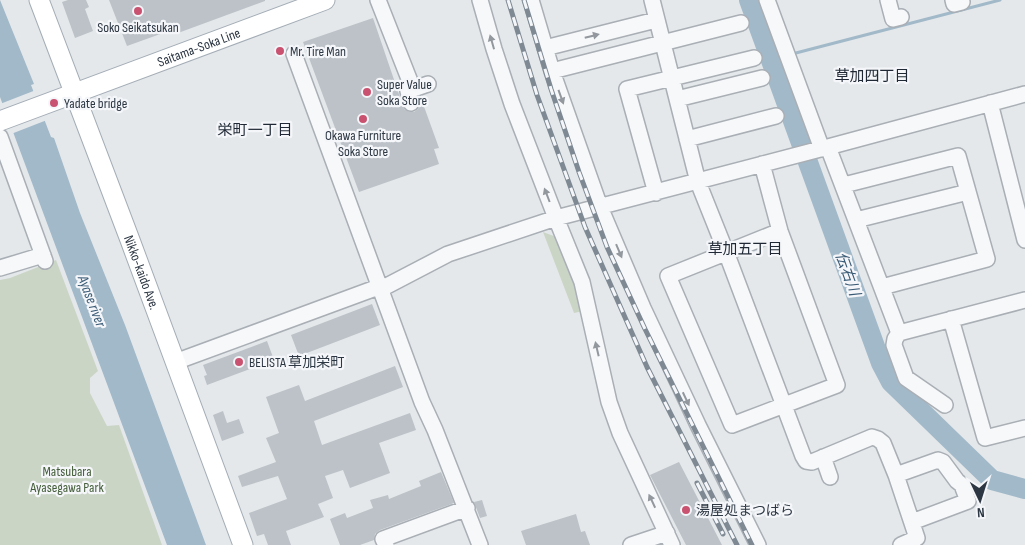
<svg xmlns="http://www.w3.org/2000/svg" width="1025" height="545" viewBox="0 0 1025 545" font-family="'Sofia Sans Condensed','Noto Sans JP',sans-serif">
  <style>
    .green { fill: #cbd5c6 }
    .water { fill: #a2b9c9 }
    .pier { fill: #e4e8eb }
    .lines { fill: none; stroke-linecap: round; stroke-linejoin: round }
    .stream { stroke: #a2b9c9; stroke-width: 3 }
    .river { stroke: #a2b9c9; stroke-width: 20 }
    .building { fill: #bcc2c8 }
    .minor-casing { stroke: #a9afb5; stroke-width: 18 }
    .major-casing { stroke: #a4adb6; stroke-width: 21 }
    .minor { stroke: #f7f8fa; stroke-width: 15 }
    .major { stroke: #fff; stroke-width: 19 }
    .rail-casing { stroke: #7e8994; stroke-width: 5 }
    .rail { stroke: #f4f6f9; stroke-width: 3; stroke-dasharray: 9; stroke-linecap: butt }
    .oneway { fill: #92989e }
    .poi-dot { fill: #c8526f; stroke: #f4f6f9; stroke-width: 2 }
    .labels { text-anchor: middle; stroke-width: 4.5; stroke-linejoin: round; paint-order: stroke }
    .poi-label { font-size: 14px; fill: #2d3743; stroke: #f4f6f9; text-anchor: start }
    .street-label { font-size: 14px; fill: #2d3743; stroke: #f4f6f9 }
    .park-label { font-size: 14px; fill: #455e3b; stroke: #f4f6f9 }
    .neighbourhood-label { font-size: 15px; fill: #1f2834; stroke: #f4f6f9 }
    .water-label { font-size: 15px; font-style: italic; fill: #395a75; stroke: #f4f6f9 }
  </style>
  <rect width="100%" height="100%" fill="#e4e8eb"/>
  <path class="green" d="M543,232L559,238L572,268L583,311L574,313Z
    M56,260L98,371L90,378V393L107,426L119,425L162,545H0V280L10,278Z"/>
  <path class="water" d="M0,0L34,84L31,85L51,137L54,138L80,213L125,325L206,545H167L0,97Z"/>
  <path class="pier" d="M36,90L47,120L11,134L0,104Z"/>
  <g class="lines">
    <path class="stream" d="M792,54L1000,0
      M770,60L784,56"/>
    <path class="river" d="M749,0L881,363L891,382L992,480L1025,489"/>
  </g>
  <path class="building" d="M68,0H86L89,7L85,9L93,31L75,38L62,2Z
    M109,0H265V1L178,33L177,28L127,46Z
    M373,18L404,109L409,112H414L418,109L422,101L439,148L434,149L439,164L359,192L303,42Z
    M372,304L380,325L299,356L291,335Z
    M267,341L274,360L207,385L204,376L207,375L203,365Z
    M395,366L403,387L314,421L322,445L410,413L416,430L379,443L390,473L350,488L343,470L325,476L333,498L318,504L324,517L286,531L291,545H268L264,534L257,536L249,513L287,499L278,476L242,487L238,476L276,462L266,438L279,433L266,397L299,385L305,401Z
    M223,411L227,423L239,419L244,433L222,441L213,415Z
    M679,462L722,545H686L650,475Z
    M441,472L454,503L380,530L375,534L374,540L360,545H340L330,519L345,513L347,518L373,508L370,500L388,495L389,499L421,486L419,481Z
    M482,500L487,516L480,518L474,502Z
    M576,514L581,532L585,531L590,545H526L521,531Z"/>
  <g class="lines">
    <defs>
      <path id="minor" d="M378,0L413,89
        M480,0L494,49L512,104L556,218L582,282L609,402L620,433L672,545
        M531,0L552,71L600,207L643,308L698,425L758,545
        M652,0L698,182L726,252L803,456L806,461L812,462L872,437L878,439L883,443L896,475L917,538L901,545
        M767,0L822,149
        M888,0L893,19L901,17
        M953,0L954,4L962,2
        M545,48L656,20
        M294,54L422,402L435,430L480,545
        M552,71L741,23
        M677,99L762,78
        M411,103L408,91L428,84
        M990,103L1025,240
        M0,137L45,261
        M687,139L776,116
        M828,147L899,333L1025,300
        M762,164L780,231L837,385L732,425L668,276L780,231
        M844,185L958,156L987,259L882,287
        M656,193L627,89L754,58
        M856,220L968,192
        M0,268L43,255
        M951,319L985,438L1025,428
        M899,333L895,339L894,345L906,378L945,405
        M175,362L373,289H381L448,254L556,218L828,147L1025,94
        M823,457L830,477
        M896,475L938,460L943,462L957,481L962,485L968,501L912,522
        M386,545L383,539L467,508
        M631,545L667,533"/>
      <g id="major">
        <path id="s1" d="M39,0L130,240L243,545"/>
        <path id="s2" d="M0,121L325,0"/>
      </g>
    </defs>
    <use href="#minor" class="minor-casing"/>
    <use href="#major" class="major-casing"/>
    <use href="#minor" class="minor"/>
    <use href="#major" class="major"/>
    <defs>
      <path id="rail" d="M508,0L537,95L585,227L647,367L737,545
        M524,0L551,89L579,172L607,247L645,329L752,545
        M697,483L723,534"/>
    </defs>
    <use href="#rail" class="rail-casing"/>
    <use href="#rail" class="rail"/>
  </g>
  <defs><path id="oneway-solid" d="M-6-.8H1V-3.2L6.5 0L1 3.2V.8H-6Z" transform="scale(1.25)"/></defs>
  <g class="oneway">
    <use href="#oneway-solid" transform="translate(592 36) rotate(-14)"/>
    <use href="#oneway-solid" transform="translate(492 42) rotate(-106)"/>
    <use href="#oneway-solid" transform="translate(561 97) rotate(70)"/>
    <use href="#oneway-solid" transform="translate(547 195) rotate(-111)"/>
    <use href="#oneway-solid" transform="translate(619 251) rotate(67)"/>
    <use href="#oneway-solid" transform="translate(597 349) rotate(-103)"/>
    <use href="#oneway-solid" transform="translate(686 399) rotate(65)"/>
    <use href="#oneway-solid" transform="translate(652 501) rotate(-115)"/>
  </g>
  <g class="poi-dot">
    <circle cx="138" cy="11" r="5"/>
    <circle cx="280" cy="51" r="5"/>
    <circle cx="367" cy="92" r="5"/>
    <circle cx="54" cy="103" r="5"/>
    <circle cx="363" cy="119" r="5"/>
    <circle cx="239" cy="362" r="5"/>
    <circle cx="686" cy="510" r="5"/>
  </g>
  <g class="labels">
    <g class="poi-label">
      <text x="138" y="32" text-anchor="middle">Soko Seikatsukan</text>
      <text x="290" y="56">Mr. Tire Man</text>
      <text x="377" y="89">Super Value<tspan x="377" dy="16">Soka Store</tspan></text>
      <text x="64" y="108">Yadate bridge</text>
      <text x="363" y="140" text-anchor="middle">Okawa Furniture<tspan x="363" dy="16">Soka Store</tspan></text>
      <text x="249" y="367">BELISTA 草加栄町</text>
      <text x="696" y="515">湯屋処まつばら</text>
    </g>
    <g class="street-label">
      <text dy="5" stroke="none"><textPath href="#s2" startOffset="212">Saitama-Soka Line</textPath></text>
      <text dy="5" stroke="none"><textPath href="#s1" startOffset="291">Nikko-kaido Ave.</textPath></text>
    </g>
    <g class="park-label">
      <text x="67" y="476">Matsubara<tspan x="67" dy="16">Ayasegawa Park</tspan></text>
    </g>
    <g class="neighbourhood-label">
      <text x="872" y="81">草加四丁目</text>
      <text x="255" y="135">栄町一丁目</text>
      <text x="745" y="254">草加五丁目</text>
    </g>
    <g class="water-label">
      <text transform="translate(848 274) rotate(70)" y="5">伝右川</text>
      <text transform="translate(92 301) rotate(69)" y="5">Ayase river</text>
    </g>
  </g>
  <g transform="translate(980 500) rotate(176)" stroke="#f4f6f9" stroke-width="4" paint-order="stroke">
  <path d="M0-4L9 19L0 12L-9 19Z" fill="#2d3743"/>
  <text y="-8" font-size="14" font-weight="bold" text-anchor="middle" fill="#2d3743">N</text>
  </g>
</svg>
